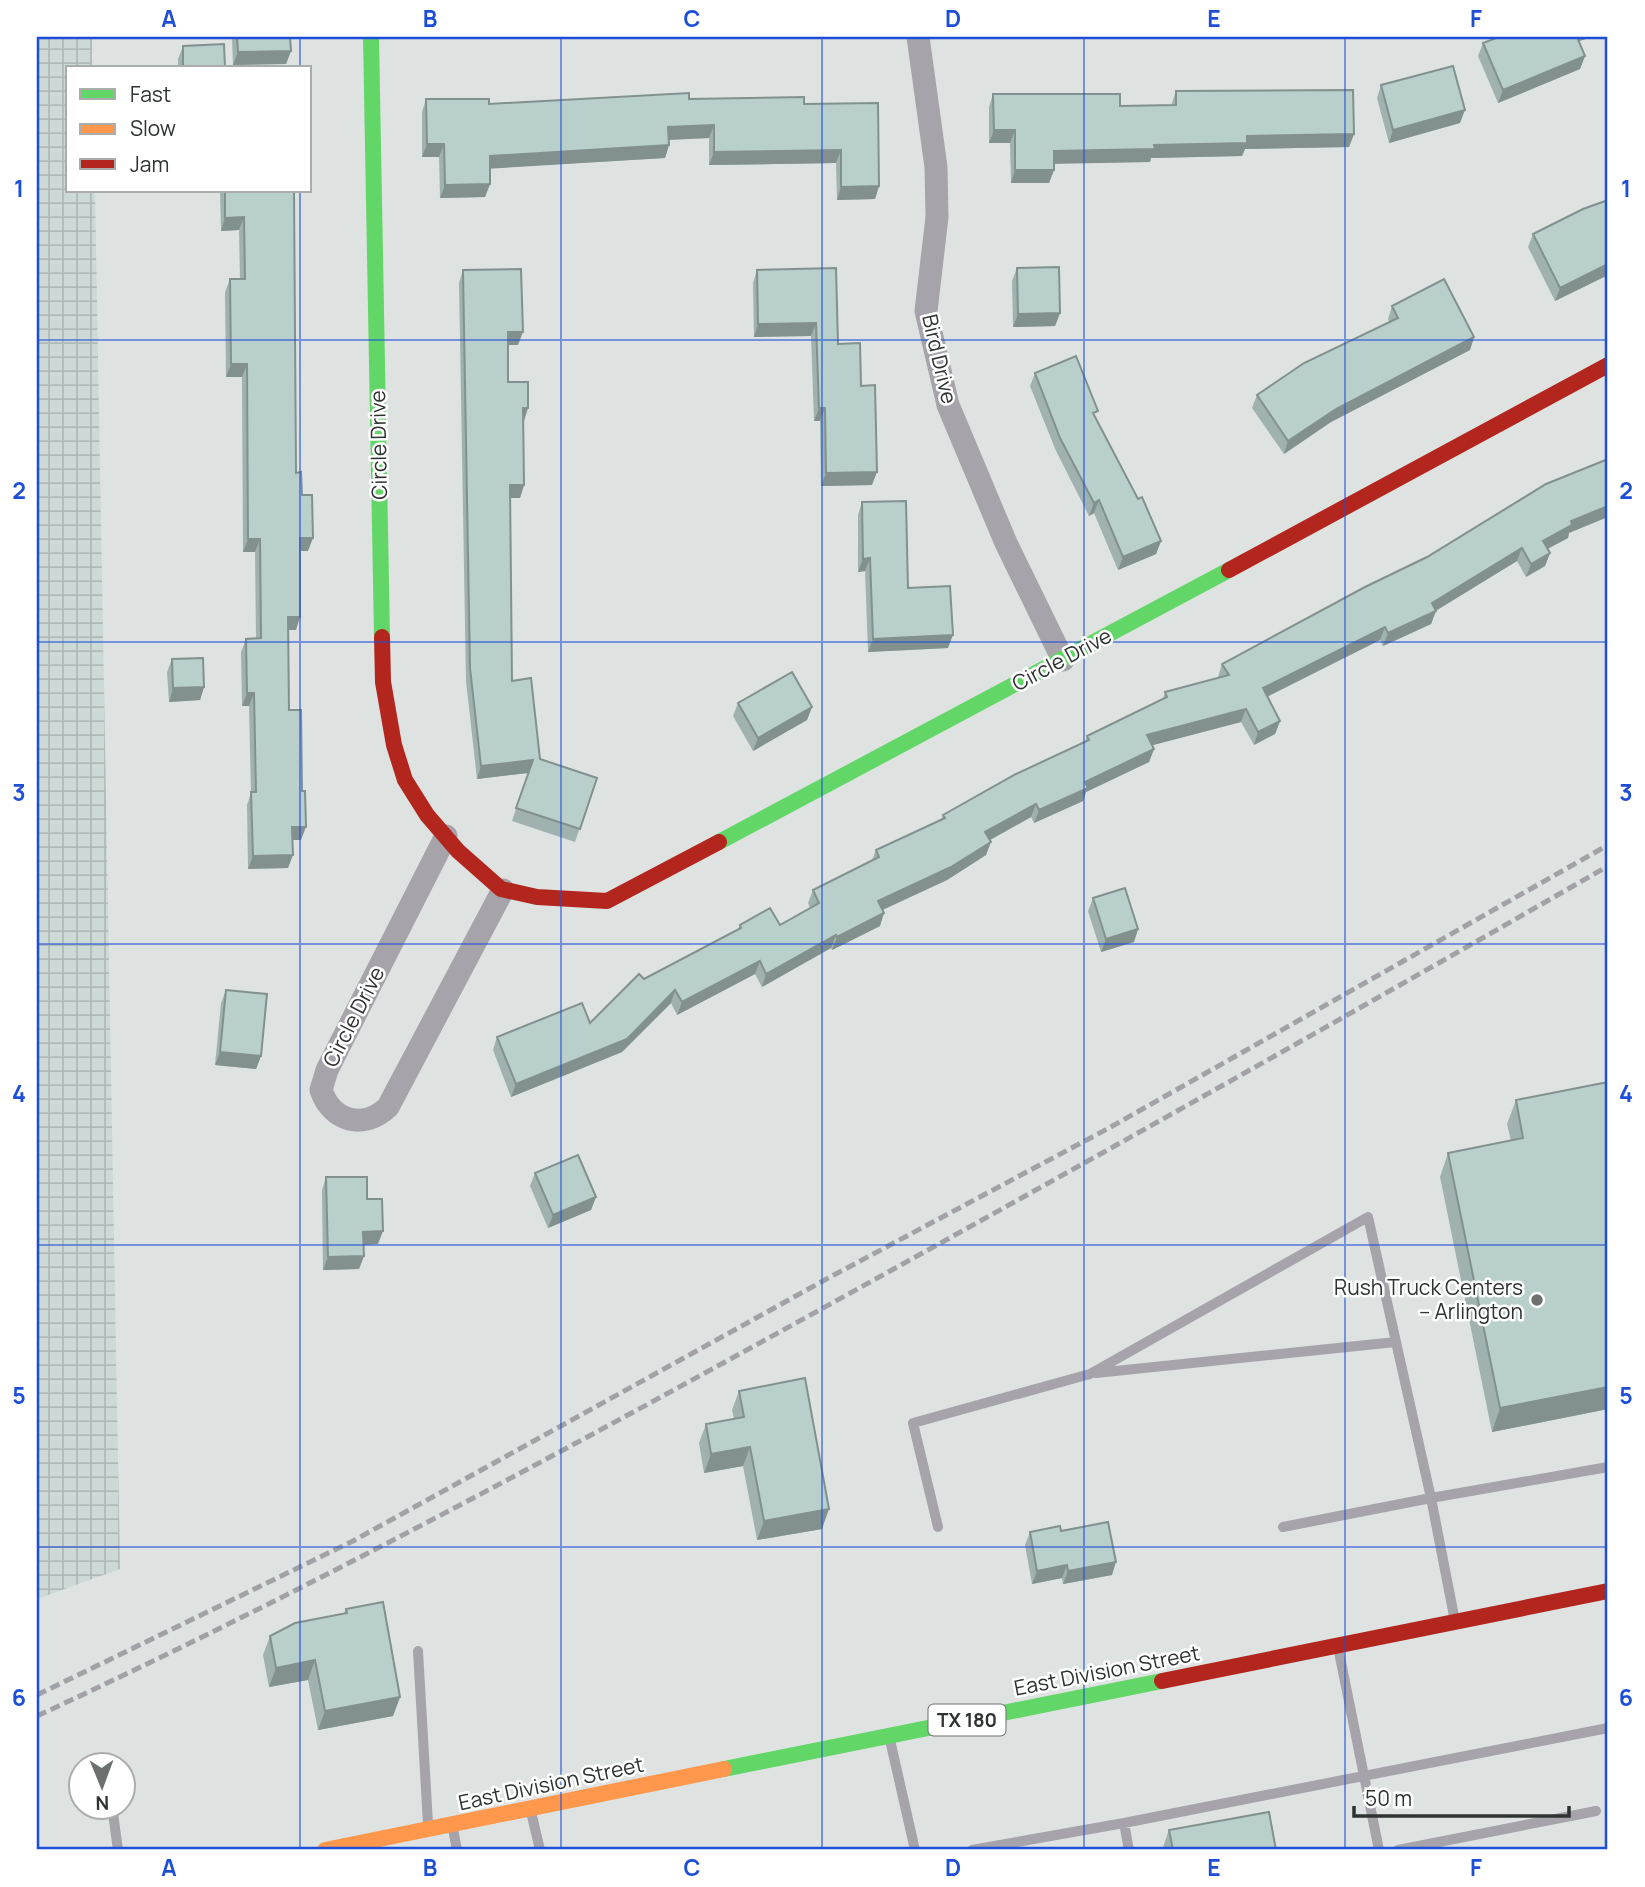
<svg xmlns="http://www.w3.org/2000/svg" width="1645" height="1887" viewBox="0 0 1645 1887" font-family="Manrope,sans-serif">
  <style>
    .industrial { fill: url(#industrial-grid) }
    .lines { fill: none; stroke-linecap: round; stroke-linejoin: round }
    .lane { stroke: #a7a3ab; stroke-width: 10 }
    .street { stroke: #a7a3ab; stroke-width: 23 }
    .fast { stroke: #63d668; stroke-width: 16 }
    .slow { stroke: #ff974d; stroke-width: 16 }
    .jam { stroke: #b3261e; stroke-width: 16 }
    .rail { stroke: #a2a1a5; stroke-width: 5; stroke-dasharray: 10 5; stroke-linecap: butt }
    .wall { fill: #9fb2af }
    .shaded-wall { fill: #82918e }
    .building { fill: #b9cfcb; stroke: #82918e; stroke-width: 2 }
    .grid { fill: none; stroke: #1d4ed8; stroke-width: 2; stroke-opacity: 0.55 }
    .poi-dot { fill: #6c706f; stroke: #fff; stroke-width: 2.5 }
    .labels { text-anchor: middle; stroke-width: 5; stroke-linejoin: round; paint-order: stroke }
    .shield { fill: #fff; stroke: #6d706f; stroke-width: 2 }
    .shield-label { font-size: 19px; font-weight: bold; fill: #2e3231 }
    .street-label { font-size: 21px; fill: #2e3231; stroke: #fff }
    .poi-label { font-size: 21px; fill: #2e3231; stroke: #fff; text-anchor: end }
    .neatline { fill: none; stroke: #1d4ed8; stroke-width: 2.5 }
    .grid-label { font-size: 23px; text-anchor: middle; font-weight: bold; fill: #1d4ed8 }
  </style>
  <defs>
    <pattern id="industrial-grid" width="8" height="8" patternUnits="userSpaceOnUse" patternTransform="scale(1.75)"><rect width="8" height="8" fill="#ccd9d6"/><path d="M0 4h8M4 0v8" fill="none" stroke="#b0bbb8"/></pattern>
  </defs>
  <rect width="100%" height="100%" fill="#dee3e2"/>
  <path class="industrial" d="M37,37H92V68H68V191H95L120,1569L37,1599Z"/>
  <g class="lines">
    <path class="lane" d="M1096,1373L1396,1342
      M938,1527L913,1423L1090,1374L1368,1217L1431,1498L1283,1527
      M1454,1616L1431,1498L1608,1467
      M418,1651L428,1824
      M1339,1652L1379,1850
      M890,1740L915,1850
      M112,1806L118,1850
      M532,1816L540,1850
      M453,1829L457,1850
      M972,1850L1124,1823
      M1129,1850L1124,1823L1608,1728
      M1398,1850L1596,1811"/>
    <path class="street" d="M918,37L936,167L937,217L926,311L948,405L1006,543L1063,660
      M446,836L327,1070L321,1090C332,1122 364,1130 388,1107L503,890"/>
    <path class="fast" d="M371,37L382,637
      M719,842L1229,570
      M724,1769L1162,1681"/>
    <path class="slow" d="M325,1850L724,1769"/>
    <path class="jam" d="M1229,570L1608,365
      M382,637L383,682L394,745L405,780L427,815L458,851L501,889L537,897L607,901L719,842
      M1162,1681L1608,1591"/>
    <path class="rail" d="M37,1695L353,1541L832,1276L1109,1128L1608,845
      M37,1716C309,1590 571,1447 834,1302C1093,1159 1351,1014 1608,866"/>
  </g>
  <path class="wall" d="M232,37H290L291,51L286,64L233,65Z
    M1499,37H1592L1579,41L1585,56L1580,69L1498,103L1478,56L1483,43Z
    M183,46L225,68H178V59Z
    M1381,85L1460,123L1389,143L1377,98Z
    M1176,91L1354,134L1349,147L1245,149L1242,156L1151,158L1150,162L1054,163V170L1049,183H1011L1010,143H989V107L993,94L1120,106H1171Z
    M426,99L489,104L689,99L804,104L879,186L875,199L837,200L836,163L709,165V138L669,140V145L665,158L490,168V184L485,197L440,198L439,157H422V112Z
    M220,191H294L296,473L302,495L308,551H300L296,630H288L289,710L301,840H293L288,868L248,869L247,805L251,793L249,706H242L241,652L246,639L256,638L255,552H243L242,377H226L225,292L230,279H240L239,230L221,231Z
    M1533,234L1606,276L1555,301L1528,247Z
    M1017,268L1060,313L1055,326L1013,327L1012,281Z
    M463,270L518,345H508V382L523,421L524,485L520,498H510L512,681L540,759L597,778L575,842L512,821L528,773L477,779L466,681L459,283Z
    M757,270L838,344L861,386L872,485L821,486L820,421H814L811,336L754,337L753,283Z
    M1392,306L1474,337L1470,350L1331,422L1284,454L1252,408L1257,395L1389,322L1388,319Z
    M1035,373L1095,418L1161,541L1156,554L1118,570L1094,513L1089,516L1056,451L1030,386Z
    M862,502L908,588L948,648L868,652L865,571L858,572V515Z
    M1569,533L1568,538L1547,549L1550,553L1545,566L1526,577L1517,561L1436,610L1431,624L1383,646L1380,640L1267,697L1280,721L1275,734L1254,745L1241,722L1152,745L1154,749L1149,762L1086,792L1083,801L1034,823L1031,817L990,840L986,855L947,880L883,910L880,926L832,950L831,948L762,987L755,974L677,1015L671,1003L622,1052L511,1097L493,1050L497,1037L590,1023L644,979L738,929L740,925H780L810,908L808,903L813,890L872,860L876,850L941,820L943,815L1085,742L1087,736L1163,699L1165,692L1219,678L1218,677L1222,664L1365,587Z
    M172,659L204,687L200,700L169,702L167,672Z
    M738,703L812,707L807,720L753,751L733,716Z
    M1093,898L1138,929L1134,942L1101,952L1088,911Z
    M226,990L261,1056L256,1069L215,1065L221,1003Z
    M1516,1100L1608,1409L1492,1432L1440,1177L1448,1153L1511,1141L1507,1124Z
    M535,1173L596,1197L591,1210L548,1228L530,1186Z
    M326,1177L367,1199L378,1244L363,1245L364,1256L359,1269L323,1270L322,1190Z
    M739,1391L822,1529L757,1540L743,1466L704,1473L699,1443L706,1424L734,1419L732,1410Z
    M1061,1531L1112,1575L1063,1584L1062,1578L1032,1584L1025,1545L1030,1532Z
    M346,1609L400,1697L393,1716L318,1730L308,1680L269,1687L263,1655L270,1636L344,1613Z
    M1169,1830L1173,1850H1162Z"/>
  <path class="shaded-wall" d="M1572,37H1592L1570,44Z
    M291,51L286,64L233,65L238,52Z
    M1585,56L1580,69L1498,103L1503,90Z
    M1465,110L1460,123L1389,143L1393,130Z
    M714,125L709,138L663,140L668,127Z
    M994,130H1015L1010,143H989Z
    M1354,134L1349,147L1245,149L1242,156L1151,158L1150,162L1049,164L1054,151L1154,145L1247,136Z
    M427,144H444L439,157H422Z
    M669,145L665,158L485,169L490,156Z
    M841,150L836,163L709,165L714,152Z
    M1015,170H1054L1049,183H1011Z
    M490,184L485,197L440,198L445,185Z
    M879,186L875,199L837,200L841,187Z
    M244,217L239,230L221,231L225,218Z
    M1608,259V271L1606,276L1555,301L1560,288Z
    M1060,313L1055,326L1013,327L1018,314Z
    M816,323L811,336L754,337L758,324Z
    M508,332H523L518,345H503Z
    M1474,337L1470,350L1331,422L1284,454L1288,441L1336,409Z
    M231,364H247L242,377H226Z
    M523,408H528L524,421Z
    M819,408H825L820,421H814Z
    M877,472L872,485L821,486L826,473Z
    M510,485H524L520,498H506Z
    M1099,500L1094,513L1089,516L1094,503Z
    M1608,506V517L1569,533L1568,538L1538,554L1543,541L1571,521Z
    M300,538H313L308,551H295Z
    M248,539H260L255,552H243Z
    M1161,541L1156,554L1118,570L1123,557Z
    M1522,548L1517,561L1434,612L1436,611L1431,624L1383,646L1388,633L1432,603Z
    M1550,553L1545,566L1526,577L1531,564Z
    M870,558L865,571L858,572L863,559Z
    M288,617H300L296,630H283Z
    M1385,627L1380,640L1258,701L1263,688Z
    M953,635L948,648L868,652L873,639Z
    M204,687L200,700L169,702L173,688Z
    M247,693H254L249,706H242Z
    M812,707L807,720L753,751L758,738Z
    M1246,709L1241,722L1142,748L1147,735Z
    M1280,721L1275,734L1254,745L1258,732Z
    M1154,749L1149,762L1086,792L1083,801L1034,823L1039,810L1085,782Z
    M533,760L528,773L477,779L481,766Z
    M1036,804L1031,817L981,845L985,832Z
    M292,827H306L301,840H288Z
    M991,842L986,855L947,880L873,914L878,901Z
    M293,855L288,868L248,869L253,856Z
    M884,913L880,926L832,950L837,937Z
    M1138,929L1134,942L1101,952L1106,939Z
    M836,935L831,948L762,987L766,974Z
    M760,961L755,974L677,1015L682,1002Z
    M675,990L671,1003L622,1052L511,1097L516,1084Z
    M220,1052L261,1056L256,1069L215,1065Z
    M596,1197L591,1210L548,1228L553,1215Z
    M383,1231L378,1244L358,1245L363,1232Z
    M364,1256L359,1269L323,1270L328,1257Z
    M1608,1387V1409L1492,1432L1500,1408Z
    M750,1447L743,1466L704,1473L711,1454Z
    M829,1509L822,1529L757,1540L764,1521Z
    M1116,1562L1112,1575L1063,1584L1068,1571Z
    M1067,1565L1062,1578L1032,1584L1037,1571Z
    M315,1660L308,1680L269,1687L276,1668Z
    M400,1697L393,1716L318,1730L325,1711Z"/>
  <path class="building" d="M237,37H290L291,51L238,52Z
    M1499,37H1577L1585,56L1503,90L1483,43Z
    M224,44L225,68H183V46Z
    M1453,66L1465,110L1393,130L1381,85Z
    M1353,90L1354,134L1247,136V143L1154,145L1155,149L1054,151V170H1015V130H994L993,94H1120V106L1176,105V91Z
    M689,93V99L804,97V104L878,103L879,186L841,187V150L714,152V125L668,127L669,145L490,156V184L445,185L444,144H427L426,99H489V104Z
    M225,191H294L296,473L301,472L302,495H312L313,538H300V617H288L289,710H301L302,791H305L306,827H292L293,855L253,856L251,792H256L254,693H247L246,639L261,638L260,539H248L247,364H231L230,279H245L244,217L225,218Z
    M1608,200V264L1560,288L1533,234L1583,209Z
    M1059,267L1060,313L1018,314L1017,268Z
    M836,268L838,344L860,343L861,386L875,385L877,472L826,473L825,408H819L816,323L758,324L757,270Z
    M521,269L523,332H508V382H528V408H523L524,485H510L512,681L531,678L540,759L597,778L580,829L516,808L533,760L481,766L470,668L463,270Z
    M1444,279L1474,337L1336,409L1288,441L1257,395L1304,363L1398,318L1392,306Z
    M1076,356L1098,411L1093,413L1138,499L1142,497L1161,541L1123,557L1099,500L1094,503L1060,438L1035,373Z
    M1608,459V506L1571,521L1572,525L1543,541L1550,553L1531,564L1522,548L1432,603L1436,611L1388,633L1385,627L1263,688L1280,721L1258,732L1246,709L1147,735L1154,749L1085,782L1088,788L1039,810L1036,804L985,832L991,842L951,867L878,901L884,913L837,937L836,935L766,974L760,961L682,1002L675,990L627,1039L516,1084L497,1037L582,1003L590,1023L639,974L644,979L741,928L740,925L770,908L780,925L819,903L813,890L879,857L876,850L945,818L943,815L1016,774L1089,740L1087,736L1167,697L1165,692L1229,675L1222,664L1365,587L1427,557L1546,484Z
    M906,501L908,588L950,586L953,635L873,639L870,558L863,559L862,502Z
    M203,658L204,687L173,688L172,659Z
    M792,672L812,707L758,738L738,703Z
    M1125,888L1138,929L1106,939L1093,898Z
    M226,990L267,994L261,1056L220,1052Z
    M1608,1082V1112H1606L1608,1125V1387L1500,1408L1448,1153L1523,1138L1516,1100Z
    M578,1155L596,1197L553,1215L535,1173Z
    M326,1177H367V1199H382L383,1231L363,1232L364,1256L328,1257Z
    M805,1378L829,1509L764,1521L750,1447L711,1454L706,1424L744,1417L739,1391Z
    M1108,1522L1116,1562L1068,1571L1067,1565L1037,1571L1030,1532L1060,1526L1061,1531Z
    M383,1602L400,1697L325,1711L315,1660L276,1668L270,1636L295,1623L347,1613L346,1609Z
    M1269,1812L1276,1850H1173L1169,1830Z"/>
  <path class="grid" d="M300,37V68M561,37V1850M822,37V1850M1084,37V1850M1345,37V1850M300,191V1850M37,340H1608M37,642H1608M37,944H1608M37,1245H1608M37,1547H1608"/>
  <circle class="poi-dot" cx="1537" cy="1300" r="7"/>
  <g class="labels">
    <rect class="shield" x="928.5" y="1704.5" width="77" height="31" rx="5"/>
    <g class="shield-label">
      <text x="967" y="1727">TX 180</text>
    </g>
    <g class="street-label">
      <text transform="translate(939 359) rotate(77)" y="7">Bird Drive</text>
      <text transform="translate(379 445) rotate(-91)" y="7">Circle Drive</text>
      <text transform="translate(1062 660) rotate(-28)" y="7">Circle Drive</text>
      <text transform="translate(354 1017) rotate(-63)" y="7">Circle Drive</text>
      <text transform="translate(1107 1671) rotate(-11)" y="7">East Division Street</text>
      <text transform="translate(551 1784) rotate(-12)" y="7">East Division Street</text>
    </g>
    <g class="poi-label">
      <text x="1523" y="1295">Rush Truck Centers<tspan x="1523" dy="24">– Arlington</tspan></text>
    </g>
  </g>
  <rect width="1645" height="1887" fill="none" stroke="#ffffff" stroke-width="77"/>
  <rect x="66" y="66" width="245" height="126" fill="#ffffff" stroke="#abadad" stroke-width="2"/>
  <rect x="80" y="89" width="35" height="10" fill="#63d668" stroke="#abadad" stroke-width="2"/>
  <text x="130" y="102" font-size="21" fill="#2e3231">Fast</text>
  <rect x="80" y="124" width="35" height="10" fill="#ff974d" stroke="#abadad" stroke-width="2"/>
  <text x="130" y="136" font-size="21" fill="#2e3231">Slow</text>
  <rect x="80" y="159" width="35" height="10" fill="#b3261e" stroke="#abadad" stroke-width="2"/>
  <text x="130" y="172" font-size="21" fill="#2e3231">Jam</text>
  <g transform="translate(102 1786) rotate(179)"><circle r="33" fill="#ffffff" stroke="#abadad" stroke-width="2"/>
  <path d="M0-5L12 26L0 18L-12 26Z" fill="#6c706f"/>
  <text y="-10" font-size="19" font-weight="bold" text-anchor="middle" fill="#2e3231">N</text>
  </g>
  <path d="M1354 1806v10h215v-10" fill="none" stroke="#2e3231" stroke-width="3.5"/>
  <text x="1365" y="1806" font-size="21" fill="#2e3231" stroke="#ffffff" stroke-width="5" paint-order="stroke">50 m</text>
  <rect x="38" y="38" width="1568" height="1810" class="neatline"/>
  <g class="grid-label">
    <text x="169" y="27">A</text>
    <text x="430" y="27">B</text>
    <text x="692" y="27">C</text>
    <text x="953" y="27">D</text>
    <text x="1214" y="27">E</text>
    <text x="1476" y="27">F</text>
    <text x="19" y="197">1</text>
    <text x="1626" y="197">1</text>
    <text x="19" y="499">2</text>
    <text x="1626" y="499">2</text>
    <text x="19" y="801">3</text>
    <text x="1626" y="801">3</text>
    <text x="19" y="1102">4</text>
    <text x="1626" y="1102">4</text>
    <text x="19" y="1404">5</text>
    <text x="1626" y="1404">5</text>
    <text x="19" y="1706">6</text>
    <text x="1626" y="1706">6</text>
    <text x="169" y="1876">A</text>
    <text x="430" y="1876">B</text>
    <text x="692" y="1876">C</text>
    <text x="953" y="1876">D</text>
    <text x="1214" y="1876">E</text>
    <text x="1476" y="1876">F</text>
  </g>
</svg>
